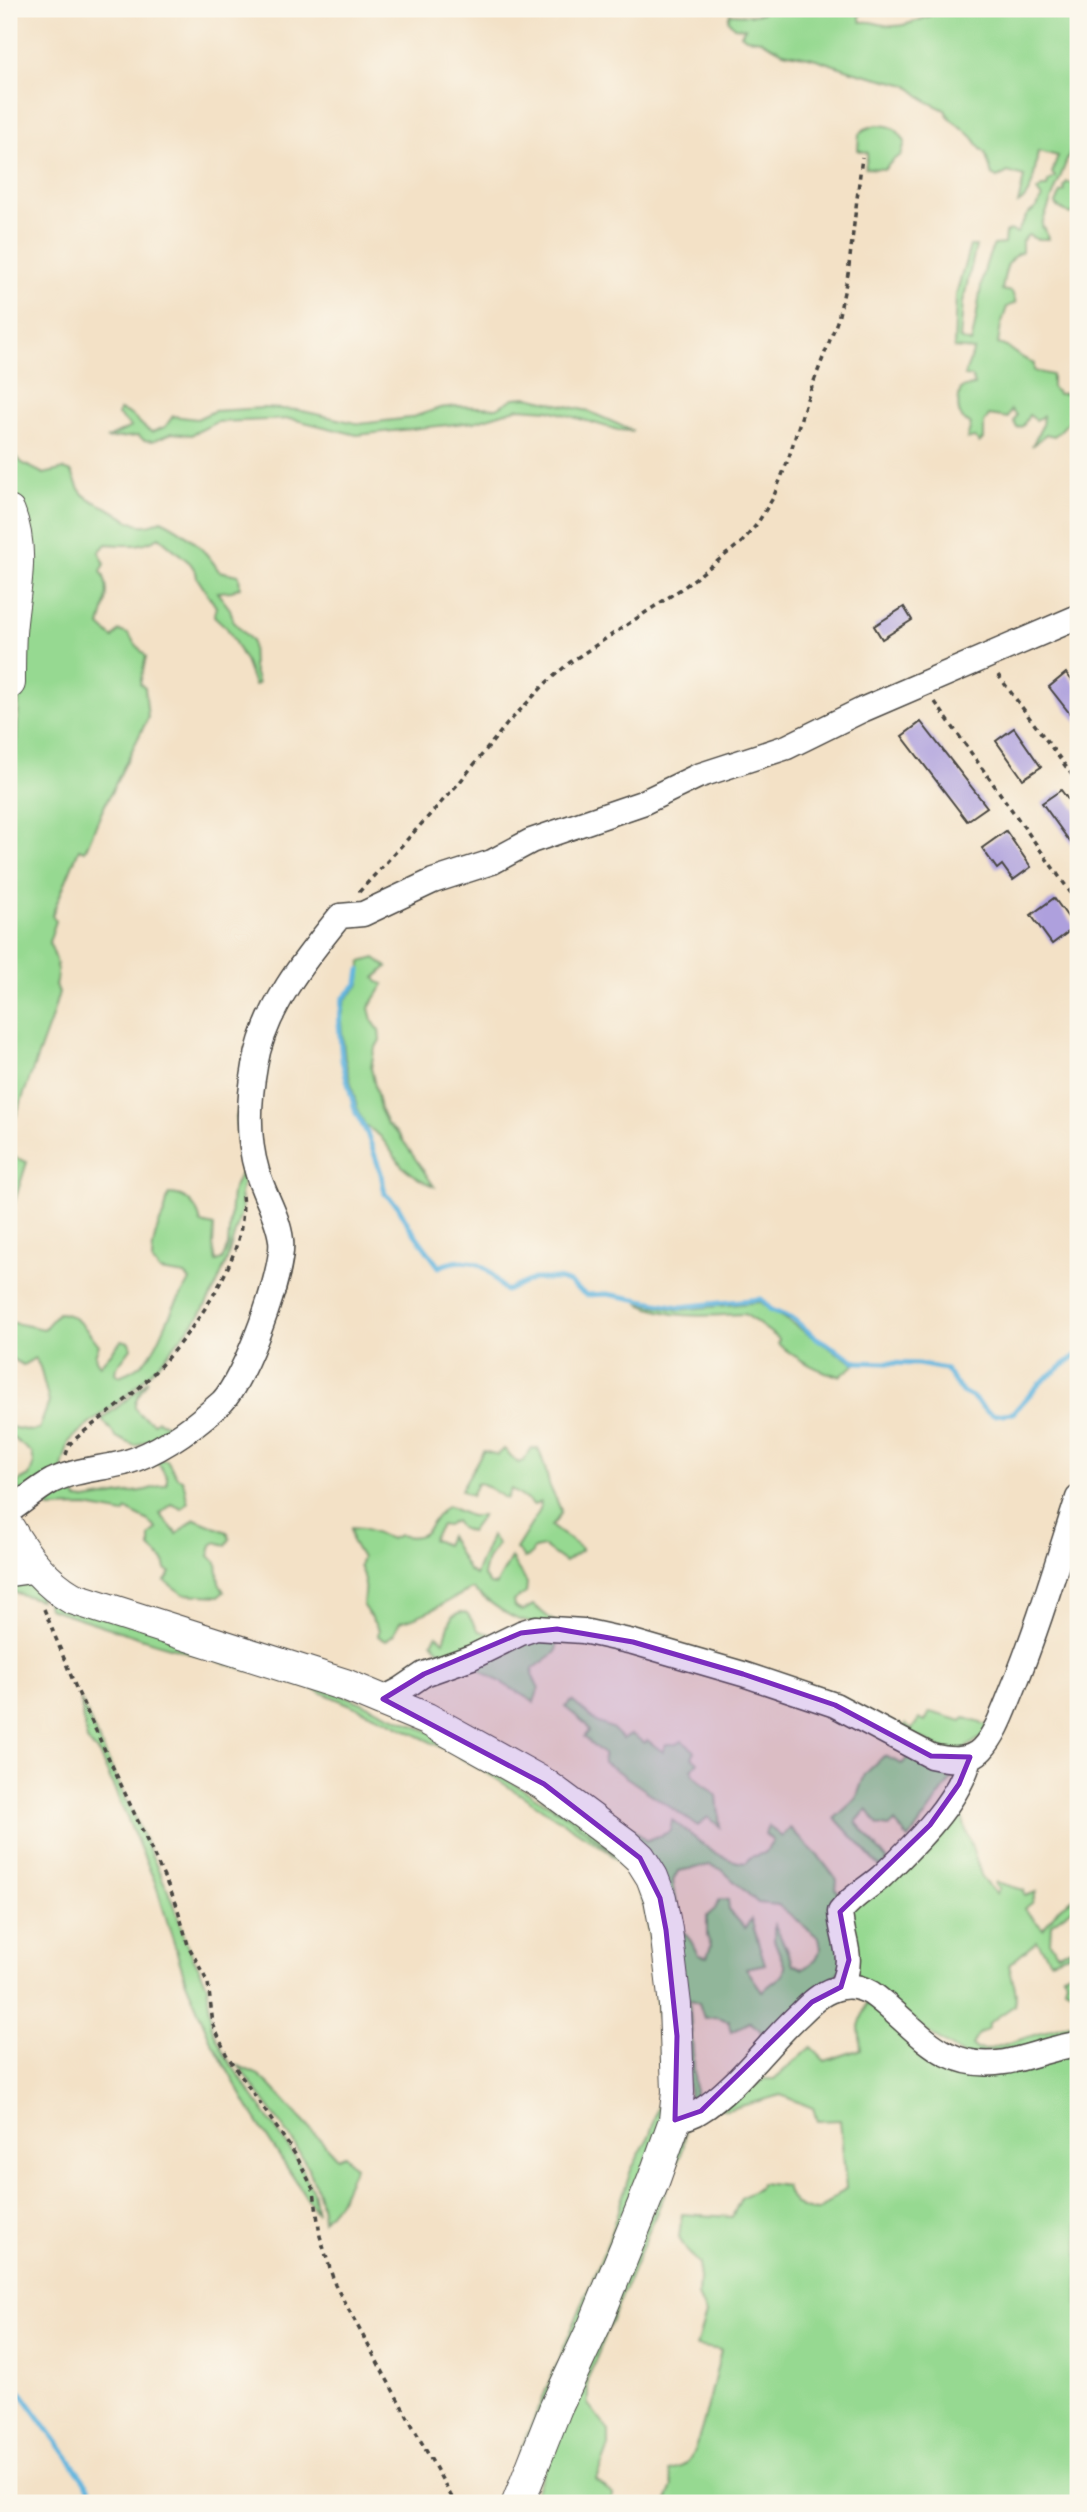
<svg xmlns="http://www.w3.org/2000/svg" width="1087" height="2512" viewBox="0 0 1087 2512" font-family="Dekko,sans-serif">
  <style>
    .green { fill: #96d991; stroke: #60825e; stroke-width: 2; fill-rule: evenodd }
    .lines { fill: none; stroke-linecap: round; stroke-linejoin: round }
    .stream { stroke: #62b5de; stroke-width: 5 }
    .building { fill: #aea0dd }
    .minor-casing { stroke: #494642; stroke-width: 27 }
    .major-casing { stroke: #494642; stroke-width: 34 }
    .path { stroke: #494642; stroke-width: 3.5; stroke-dasharray: 5 5; stroke-linecap: butt }
    .minor { stroke: #fff; stroke-width: 24 }
    .major { stroke: #fff; stroke-width: 32 }
    .marked { fill: #7b2cbf; fill-opacity: 0.2; stroke: #7b2cbf; stroke-width: 5; stroke-linejoin: round }
  </style>
  <rect width="100%" height="100%" fill="#fbf7ec"/>
  <filter id="ink" filterUnits="userSpaceOnUse"><feTurbulence type="fractalNoise" baseFrequency=".0143" numOctaves="2"/><feDisplacementMap in="SourceGraphic" scale="14" xChannelSelector="R" yChannelSelector="G"/><feConvolveMatrix kernelMatrix="1 2 1 2 8 2 1 2 1" color-interpolation-filters="sRGB"/></filter>
  <filter id="wash" filterUnits="userSpaceOnUse"><feTurbulence type="fractalNoise" baseFrequency=".00686" numOctaves="4" result="noise"/><feDisplacementMap in="SourceGraphic" scale="28" xChannelSelector="R" yChannelSelector="G"/><feGaussianBlur stdDeviation="1.57" result="paint"/><feColorMatrix in="noise" values="0 0 0 0 0 0 0 0 0 0 0 0 0 0 0 0 0 1.4 0 .05"/><feComposite in="paint" operator="in"/></filter>
  <g filter="url(#wash)">
    <rect width="100%" height="100%" fill="#f3e1c6"/>
    <path class="green" d="M762,9H872L859,15L861,22C873,21 873,23 884,25C900,29 916,21 930,16L933,9H1078V132L1043,221L1042,227L1045,229L1048,239H1036L1028,235L1022,241V252C1005,258 1005,274 1002,290L1012,292L1016,303L1007,307L1001,325L998,344C1014,347 1017,358 1034,363V371L1052,375V387L1058,394L1073,393L1078,387V418L1075,417C1066,422 1063,430 1054,436L1046,434L1032,446L1042,426L1043,416L1036,420L1029,415L1023,426L1017,428L1014,422L1016,415L1011,410L1008,418L989,415L984,423V438L979,443L975,438L967,439L971,424C955,419 957,402 961,388L974,385L972,377L964,376L974,350L954,348L956,295L970,246H976L963,302L960,339L971,343C980,312 978,274 994,245L1004,244L1005,233L1010,230L1017,233L1027,215L1037,207L1042,198L1037,191L1042,187H1047L1048,182L1055,177L1052,173L1058,156L1038,151C1035,168 1034,195 1018,204L1024,177L1008,172L997,178L992,175L985,152C978,148 979,145 974,139C965,127 951,124 945,110L928,102L907,85L855,72L813,58L783,52L761,40L746,38L741,34L745,28L734,27L728,20L730,14C742,13 750,18 762,13Z
      M876,125C892,125 898,129 905,142L901,155L893,160L885,169L865,168L868,153L858,150L859,134L865,129Z
      M1067,182L1078,185V211L1071,214L1057,207L1056,203L1061,192L1065,191L1064,187Z
      M528,397L588,411L633,431L618,430L549,410L519,408L474,422L357,435L292,419L217,422L191,435L172,433L153,441L144,440L138,436L106,439L131,427L118,415L119,410C140,416 138,426 152,432L165,427L173,416L197,419L214,411L263,408L298,410L360,424L410,418L440,408L457,406L497,408L514,398Z
      M9,448L22,463L44,474L64,469L72,472C75,479 77,487 82,493C88,500 98,503 106,507C128,517 136,534 161,520C185,531 205,549 219,571L239,575L240,587L232,591L217,592L230,609L234,622L252,641L253,667L258,684L254,685L245,661L227,628L214,616L216,607L197,578L196,572L190,563L159,537C141,548 126,545 106,544L99,552L105,564L101,571C112,589 105,607 100,626L113,638L119,631L128,634L146,657L140,684L145,688L148,718L102,811L85,851L79,849L52,915L56,921L49,942C56,958 60,968 55,985L59,992L52,1017L9,1135V804C25,705 20,603 20,503L9,488Z
      M375,958L387,967L375,978L378,982L384,984L369,1008L372,1020L379,1030L380,1040L374,1051L371,1068L380,1109L387,1124L399,1135L434,1186L419,1179L402,1166L380,1136L365,1125L358,1112L345,1059L341,1022L345,1000L360,984L361,962Z
      M241,1105L248,1165L240,1194L242,1209L226,1263L215,1289L200,1315L159,1364L127,1395L79,1432L69,1442L60,1475L22,1500L16,1483L29,1476L34,1463L32,1453L9,1435L10,1427L31,1431L39,1429L49,1402L40,1367L35,1358L23,1365L9,1357V1322L44,1329L58,1313C76,1313 89,1332 99,1345C95,1354 93,1358 100,1365L122,1340L129,1342L131,1348L116,1368L115,1373L119,1376C157,1362 157,1340 173,1309C178,1298 186,1290 190,1280L185,1275L160,1271L152,1261C152,1244 155,1231 163,1216C166,1210 166,1201 169,1194C188,1194 197,1206 201,1223L214,1226L213,1246L216,1262L222,1260L228,1246L232,1192L241,1171L236,1119Z
      M11,1156L27,1162L9,1219V1184L14,1166L10,1163Z
      M760,1302C770,1312 782,1316 793,1324C814,1338 834,1352 856,1364L840,1376C818,1372 796,1358 778,1344L779,1339L745,1314C707,1316 673,1320 638,1303L680,1310Z
      M148,1380C134,1404 125,1408 154,1423L157,1420L176,1429L135,1446L116,1437L102,1419L129,1398Z
      M532,1448L538,1449C544,1461 546,1471 549,1484C552,1493 558,1501 561,1511L556,1521L551,1526C561,1535 573,1540 582,1550L565,1562L544,1547L534,1549L530,1556L524,1558L516,1549L540,1510V1502L534,1505L511,1489L506,1499L483,1484L477,1483L471,1496L461,1490L483,1451L498,1455L504,1449L518,1463L523,1461Z
      M156,1460H167L177,1477L182,1479C186,1487 185,1494 188,1502L182,1509L172,1504L160,1514L177,1534L195,1519L227,1532L230,1539L226,1545L216,1542L212,1545L209,1556L217,1563L219,1583L224,1592L219,1596L183,1594L165,1581L171,1573L166,1569L164,1561L150,1548V1536L157,1529L147,1520L127,1510L124,1514L87,1507L49,1508L39,1495L50,1488L111,1476L93,1483L73,1486V1493L77,1499L86,1500L146,1490L167,1484V1477Z
      M447,1506L470,1516H482L470,1532L460,1528L455,1521L447,1526L441,1525L432,1539L445,1545L449,1536L468,1570L475,1575L491,1536L498,1544L487,1559L483,1575L490,1584L496,1585L511,1558L527,1583L526,1593L513,1601L514,1607L522,1611L533,1605L557,1624C515,1626 505,1613 472,1589C446,1601 430,1614 400,1622L394,1634L386,1641L378,1636L379,1630L363,1606L365,1580L359,1566L362,1558L352,1541L351,1528L363,1529L391,1539L399,1535C432,1543 426,1522 447,1506Z
      M9,1578L35,1579L40,1600L9,1591Z
      M43,1585L336,1692L430,1732L571,1819L643,1878L666,2005L667,2112L511,2503H500L511,2473L607,2245L631,2170L650,2134L661,2095L660,2032L648,1923L643,1901L632,1876L609,1852L495,1778L445,1749L388,1721L316,1690L153,1642L48,1608Z
      M461,1612L467,1613L479,1631L490,1634L496,1640L448,1660L432,1642L437,1635L444,1641L452,1616Z
      M548,1634L557,1645L556,1652L533,1669L532,1675L539,1688L534,1702L470,1664Z
      M407,1693C454,1718 499,1744 544,1771C580,1792 616,1813 647,1841C654,1835 662,1837 670,1831L672,1820C694,1836 718,1862 746,1863L751,1857L765,1853L773,1841L765,1834L768,1826L782,1837L790,1828L820,1858L837,1880L836,1890L845,1900L842,1969L764,2043L760,2030L750,2022L731,2032L728,2021L718,2017L704,2018L699,2003L689,1999L694,2064L695,2097L699,2104L690,2102L669,1894ZM710,1865L721,1869L758,1903L778,1905L819,1938L821,1948L815,1960L803,1969L793,1964L774,1923V1940L785,1967L783,1975L762,1991L746,1968L765,1964L751,1919L745,1928L729,1910L728,1900L720,1899L715,1909L707,1916V1936L711,1946L707,1957L698,1955L691,1941L681,1929L673,1881L678,1871Z
      M80,1699L174,1904L187,1945L207,1984L211,2025L224,2054L296,2158L313,2191L317,2214L254,2117L211,2041L186,1982L155,1882L99,1754L87,1741Z
      M572,1701L598,1723L612,1728L623,1739L631,1734L645,1743L647,1740L663,1752L666,1744H677L682,1741L695,1751L692,1757L698,1762L692,1769L693,1775L717,1796L720,1827L708,1817L698,1826L604,1762L603,1754L584,1737L589,1731L586,1724L565,1707Z
      M930,1712L962,1721L965,1718L990,1726L985,1735L954,1755L897,1726L899,1724L904,1727L906,1724L912,1729L919,1719L925,1722Z
      M912,1753L958,1770L909,1839L895,1822L888,1827L878,1825L867,1809L856,1822L888,1861L881,1868L835,1818L856,1799L865,1774L884,1756L902,1764Z
      M956,1799L982,1878L996,1894L999,1888L995,1885L996,1882L1024,1890L1025,1896L1036,1892L1032,1903L1024,1909L1043,1929L1059,1908L1078,1895V1904L1051,1924L1050,1942L1057,1954L1078,1947V1951L1050,1960L1037,1941L1009,1965C1012,1980 1018,1990 1015,2005L989,2023L988,2028L978,2035L972,2045L977,2049L987,2050L1078,2021V2039L964,2056L849,1981L848,1908Z
      M1078,1968V2005L1075,1992L1065,1987L1067,1980L1063,1975Z
      M867,2002L937,2059L1078,2050V2503H666L673,2486L669,2471C678,2469 682,2468 688,2461C701,2446 716,2372 721,2350L696,2346L706,2314L698,2296L700,2264L687,2251L679,2238L682,2214L732,2217L741,2198L757,2189L761,2183L786,2186C791,2204 798,2210 818,2211L846,2188L840,2120L817,2121L813,2108L781,2095L727,2110L717,2107L729,2097H741L763,2079H774L811,2047L825,2061L861,2049L859,2026Z
      M239,2066L259,2075L270,2085L337,2158L344,2155L355,2167L339,2202L323,2221C320,2162 269,2113 239,2066Z
      M686,2130L683,2149L588,2378V2404L609,2431V2447L596,2480L613,2494L610,2503H530Z"/>
    <g class="lines">
      <path class="stream" d="M360,970L358,983L343,999L339,1022L342,1060L356,1113L367,1133L381,1173L385,1194L398,1206L409,1226L439,1267C454,1260 474,1258 487,1270C494,1275 498,1285 506,1291L533,1279H559L568,1282L586,1295L607,1294L680,1307L761,1299L771,1310L793,1319L815,1337L857,1362L918,1364L945,1369L962,1392L972,1397L985,1410L994,1415L1013,1413L1040,1383L1078,1354
        M9,2376L101,2503"/>
    </g>
    <g id="blocks">
      <path class="building" d="M904,607L912,620L882,639L874,626Z
        M1066,673L1078,688V724L1049,687Z
        M921,722L987,807L967,821L902,736Z
        M1014,728L1041,767L1023,779L996,741Z
        M1061,790L1078,813V853L1042,803Z
        M1006,831L1031,867L1013,880L1002,865L997,869L982,848Z
        M1054,898L1075,927L1052,944L1031,915Z"/>
    </g>
  </g>
  <g filter="url(#ink)">
    <use href="#blocks" fill-opacity="0" stroke="#494642" stroke-width="2"/>
    <g class="lines">
      <defs>
        <path id="minor" d="M9,1511C23,1502 37,1489 52,1481C74,1470 100,1469 124,1463C159,1453 195,1426 222,1402C244,1380 285,1271 281,1240C278,1215 263,1194 257,1171C247,1138 249,1099 255,1066C264,1009 305,959 340,916L363,914L433,881L492,862L531,841L642,803L698,776L787,747L862,710L1078,617
          M9,1574L37,1570
          M383,1699L402,1689L424,1674L472,1657L521,1633L536,1628L583,1631L633,1642L743,1674L835,1705L931,1756C948,1760 969,1763 982,1749C996,1734 1004,1710 1012,1691C1038,1628 1057,1563 1078,1498
          M841,1987C856,1955 842,1943 840,1912C853,1895 866,1890 881,1877C913,1846 960,1801 970,1757
          M675,2120C684,2118 693,2116 700,2111C735,2090 769,2042 800,2014C810,2004 821,1993 835,1989C847,1984 860,1987 871,1993C916,2025 940,2073 1005,2062C1029,2058 1053,2047 1078,2044"/>
        <path id="major" d="M9,512C25,554 13,591 10,633C9,650 9,667 9,683
          M9,1529C25,1557 44,1582 72,1598L345,1685L427,1719L544,1784L625,1844L640,1858L652,1877L660,1898L666,1930L675,2005L678,2092L675,2120L654,2179L594,2326L556,2407L518,2503"/>
      </defs>
      <use href="#minor" class="minor-casing"/>
      <use href="#major" class="major-casing"/>
      <path class="path" d="M998,675L1078,783
        M935,702L1078,903
        M359,892L459,783L507,724L547,682L569,663L684,587L742,542L757,524L773,498L788,460L806,402L838,319L848,274L862,157
        M66,1455L69,1445C87,1427 109,1414 128,1398C176,1355 251,1264 242,1196
        M44,1609L76,1688L176,1903L188,1945L208,1983L213,2024L226,2054L297,2157L314,2191L320,2236L335,2285L455,2503"/>
      <use href="#minor" class="minor"/>
      <use href="#major" class="major"/>
    </g>
  </g>
  <path class="marked" d="M557,1629L633,1642L743,1674L835,1705L931,1756L970,1757L959,1784L930,1825L840,1912L849,1960L841,1987L812,2002L701,2111L675,2120L677,2036L666,1930L660,1898L640,1858L544,1784L383,1699L424,1674L521,1633Z"/>
  <rect width="1087" height="2512" fill="none" stroke="#fbf7ec" stroke-width="35"/>
</svg>
